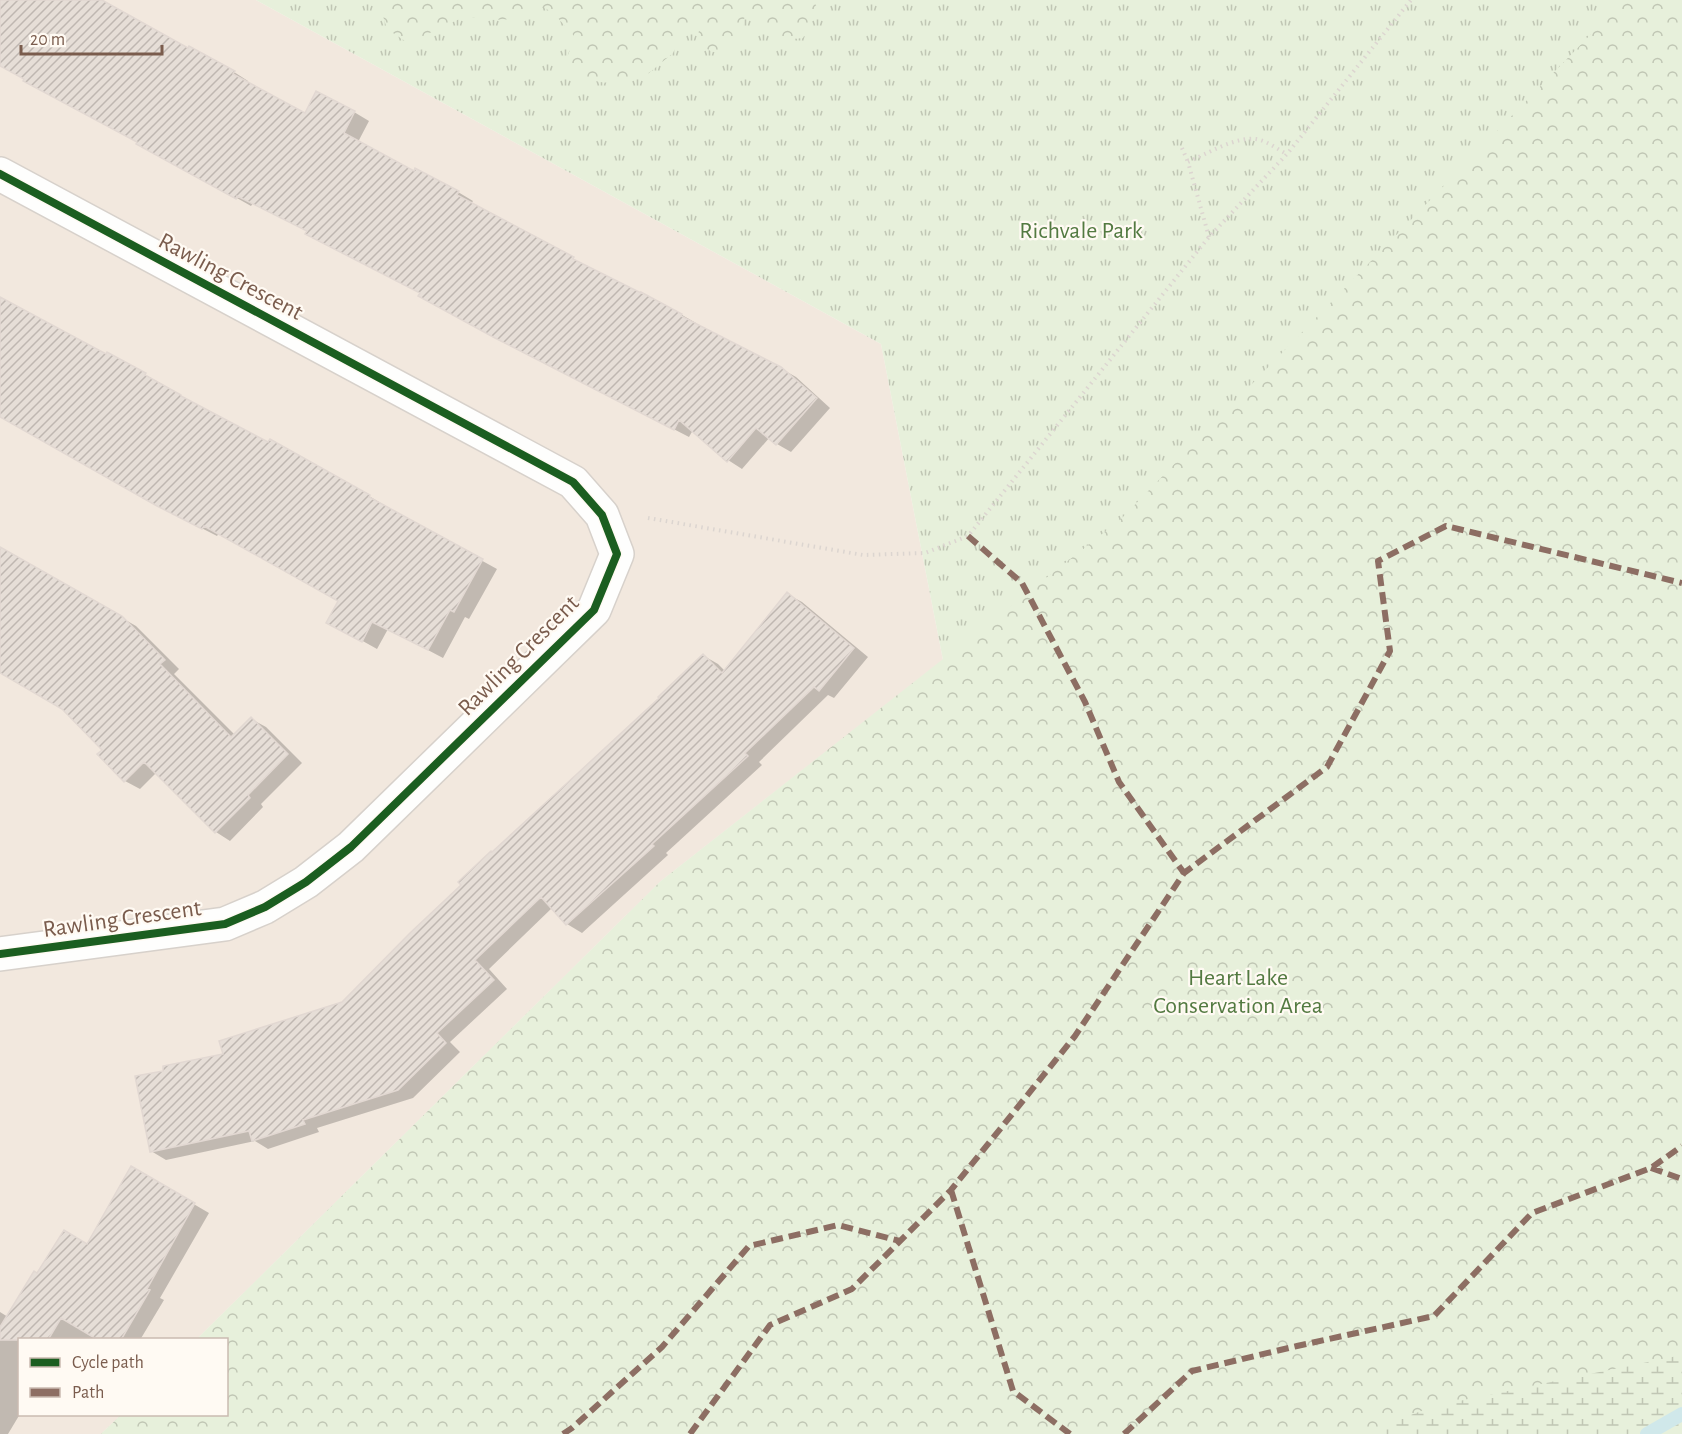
<svg xmlns="http://www.w3.org/2000/svg" width="1682" height="1434" viewBox="0 0 1682 1434" font-family="'Alegreya Sans',sans-serif">
  <style>
    .residential { fill: #f2e8de }
    .grass { fill: url(#grass-tufts) }
    .forest { fill: url(#forest-crowns) }
    .wetland { fill: url(#wetland-marsh) }
    .shadow { fill: #0003 }
    .lines { fill: none; stroke-linecap: round; stroke-linejoin: round }
    .stream { stroke: #d0e8ea; stroke-width: 14 }
    .building { fill: url(#building-hatch); stroke: #e2d8d2; stroke-width: 1.5 }
    .street-casing { stroke: #d7d1cb; stroke-width: 36 }
    .path { stroke: #dcd5d0; stroke-width: 4; stroke-dasharray: 1.5 4.5; stroke-linecap: butt }
    .street { stroke: #fefefd; stroke-width: 33 }
    .quiet { stroke: #8d6e63; stroke-width: 6; stroke-dasharray: 12 6; stroke-linecap: butt }
    .cycleway-casing { stroke: #fffaf3; stroke-width: 11 }
    .cycleway { stroke: #1b5e20; stroke-width: 8 }
    .labels { text-anchor: middle; stroke-width: 4.5; stroke-linejoin: round; paint-order: stroke }
    .park-label { font-size: 24px; fill: #537a41; stroke: #fffaf3 }
    .street-label { font-size: 24px; fill: #7a5c4d; stroke: #fffaf3 }
  </style>
  <defs>
    <pattern id="grass-tufts" width="24" height="20" patternUnits="userSpaceOnUse" patternTransform="scale(1.5)"><rect width="24" height="20" fill="#e7f0db"/><path d="M3 7l-1-3M5 7V3M7 7l1-3M15 17l-1-3M17 17v-4M19 17l1-3" fill="none" stroke="#c0c6b4"/></pattern>
    <pattern id="forest-crowns" width="20" height="18" patternUnits="userSpaceOnUse" patternTransform="scale(1.5)"><rect width="20" height="18" fill="#e7f0db"/><path d="M2 6a3 3 0 1 1 6 0M12 15a3 3 0 1 1 6 0" fill="none" stroke="#c0c6b4"/></pattern>
    <pattern id="wetland-marsh" width="20" height="14" patternUnits="userSpaceOnUse" patternTransform="scale(1.5)"><rect width="20" height="14" fill="#e7f0db"/><path d="M1 5h8M5 5V1M11 12h8M15 12V8" fill="none" stroke="#c0c6b4"/></pattern>
    <pattern id="building-hatch" width="6" height="6" patternUnits="userSpaceOnUse" patternTransform="scale(1.5)"><rect width="6" height="6" fill="#e6ded7"/><path d="M-1 1l2-2M0 6l6-6M5 7l2-2" fill="none" stroke="#bfb7b1"/></pattern>
  </defs>
  <rect width="100%" height="100%" fill="#f9f5f0"/>
  <path class="residential" d="M0,0H256L881,344L943,660L661,881L197,1339L20,1340V1414L121,1415L101,1434H0Z"/>
  <path class="grass" d="M256,0H1682V1434H101L121,1415L226,1414V1340L197,1339L661,881L943,660L881,344Z"/>
  <path class="forest" d="M377,0H813L818,9L803,38L783,40L767,33L745,13L741,43C719,56 717,56 695,42L703,20L687,23L673,53L649,73L625,84L599,82L586,77L566,60L575,37L556,16L544,7L513,19L489,20L466,16L408,43L387,29L379,3Z
    M1624,0H1682V1434H101L121,1415L226,1414V1340L197,1339L661,881L1121,519Z"/>
  <path class="wetland" d="M1682,1355V1434H1359L1435,1406Z"/>
  <path class="shadow" d="M0,0H101L135,20L234,72L248,81L247,83L305,115L354,112L369,121L358,142L414,173L416,170L458,192L473,201L471,204L588,267L682,315L696,323L695,325L780,368L796,377L830,408L791,452L777,444L770,437L742,469L728,460L693,430L689,437L511,345L421,293L309,231L253,203L251,206L0,64Z
    M0,299L107,356L108,354L160,383L159,384L269,444L270,441L369,496L384,505L383,506L497,569L469,619L465,617L443,658L388,629L377,649L343,630L339,601L219,533L217,536L174,514L0,416Z
    M0,548L136,626L179,669L174,674L235,735L251,719L266,727L302,763L261,804L263,807L230,841L216,832L157,772L140,789L125,781L99,754L104,750L63,708L0,669Z
    M787,594L802,602L868,657L834,698L828,695L759,762L762,765L666,853L668,855L582,933L567,924L552,908L489,969L507,989L450,1042L460,1052L413,1098L317,1128L319,1132L268,1149L255,1141L166,1160L151,1151L165,1072L225,1055L343,1003L704,656L718,664L725,671Z
    M132,1168L209,1213L160,1298L164,1300L140,1340H20V1414L8,1434H0V1312L8,1317L38,1275L87,1246Z"/>
  <g class="lines">
    <path class="stream" d="M1647,1434L1682,1414"/>
  </g>
  <path class="building" d="M0,0H102L188,48L189,46L235,71L233,74L305,113L316,91L355,111L344,133L414,171L415,168L459,191L457,195L574,257L573,259L641,293V292L682,314L681,316L781,367L817,398L776,445L756,428L727,462L679,420L674,430L495,338L418,296L420,293L305,234L307,231L237,196L236,199L136,144L137,142L23,81L24,79L0,66Z
    M0,297L106,354L107,352L146,373L145,375L181,395V396L268,442L270,439L370,495L369,497L483,559L454,612L450,610L428,650L372,622L362,642L326,623L338,601L204,526L202,529L157,506L0,417Z
    M0,547L122,616L165,660L160,664L231,737L251,717L288,754L248,795L250,798L215,833L144,762L124,782L97,754L102,750L62,709L0,673Z
    M787,592L854,648L819,691L814,687L745,753L748,756L652,844L654,846L566,925L541,897L475,960L494,980L437,1033L446,1043L398,1090L303,1120L305,1124L252,1141L249,1131L150,1152L135,1076L163,1071V1066L223,1054L219,1041L342,1002L410,933L461,885L458,882L491,851L492,852L578,773L659,698L658,697L703,654L722,673Z
    M131,1166L195,1203L147,1289L150,1290L121,1340H98L61,1318L48,1340H0V1327L34,1271L37,1273L64,1230L87,1244Z"/>
  <g class="lines">
    <defs>
      <path id="street" d="M0,174L573,482L602,515L617,554L594,610L351,847L306,882L265,907L225,924L0,954"/>
    </defs>
    <use href="#street" class="street-casing"/>
    <path class="path" d="M1182,148L1188,162
      M1209,237L1188,162C1206,154 1237,136 1256,139C1267,141 1277,149 1287,154
      M648,518L863,555L925,553L968,536L1209,237L1287,154L1411,0"/>
    <use href="#street" class="street"/>
    <path class="quiet" d="M968,536L1022,583L1085,702L1119,782L1184,873
      M1651,1168L1682,1179
      M951,1190L1013,1391L1070,1434
      M563,1434L572,1428L662,1347L749,1246L838,1225L900,1241
      M690,1434L770,1325L852,1289L951,1190L1075,1036L1184,873L1327,767L1390,651L1378,561L1446,526L1682,583
      M1124,1434L1192,1371L1297,1346L1434,1316L1532,1213L1651,1168L1682,1146"/>
    <defs>
      <path id="cycleway" d="M0,174L573,482L602,515L617,554L594,610L351,847L306,882L265,907L225,924L0,954"/>
    </defs>
    <use href="#cycleway" class="cycleway-casing"/>
    <use href="#cycleway" class="cycleway"/>
  </g>
  <g class="labels">
    <g class="park-label">
      <text x="1081" y="238">Richvale Park</text>
      <text x="1238" y="985">Heart Lake<tspan x="1238" dy="28">Conservation Area</tspan></text>
    </g>
    <g class="street-label">
      <text transform="translate(231 276) rotate(28)" y="8">Rawling Crescent</text>
      <text transform="translate(518 655) rotate(-45)" y="8">Rawling Crescent</text>
      <text transform="translate(122 918) rotate(-8)" y="8">Rawling Crescent</text>
    </g>
  </g>
  <rect x="18" y="1338" width="210" height="78" fill="#fffaf3" stroke="#cabbb1" stroke-width="1.5"/>
  <rect x="30" y="1358" width="30" height="9" fill="#1b5e20" stroke="#cabbb1" stroke-width="1.5"/>
  <text x="72" y="1368" font-size="18" fill="#7a5c4d">Cycle path</text>
  <rect x="30" y="1388" width="30" height="9" fill="#8d6e63" stroke="#cabbb1" stroke-width="1.5"/>
  <text x="72" y="1398" font-size="18" fill="#7a5c4d">Path</text>
  <path d="M21 45v9h141v-9" fill="none" stroke="#7a5c4d" stroke-width="3"/>
  <text x="30" y="45" font-size="18" fill="#7a5c4d" stroke="#fffaf3" stroke-width="4.5" paint-order="stroke">20 m</text>
</svg>
